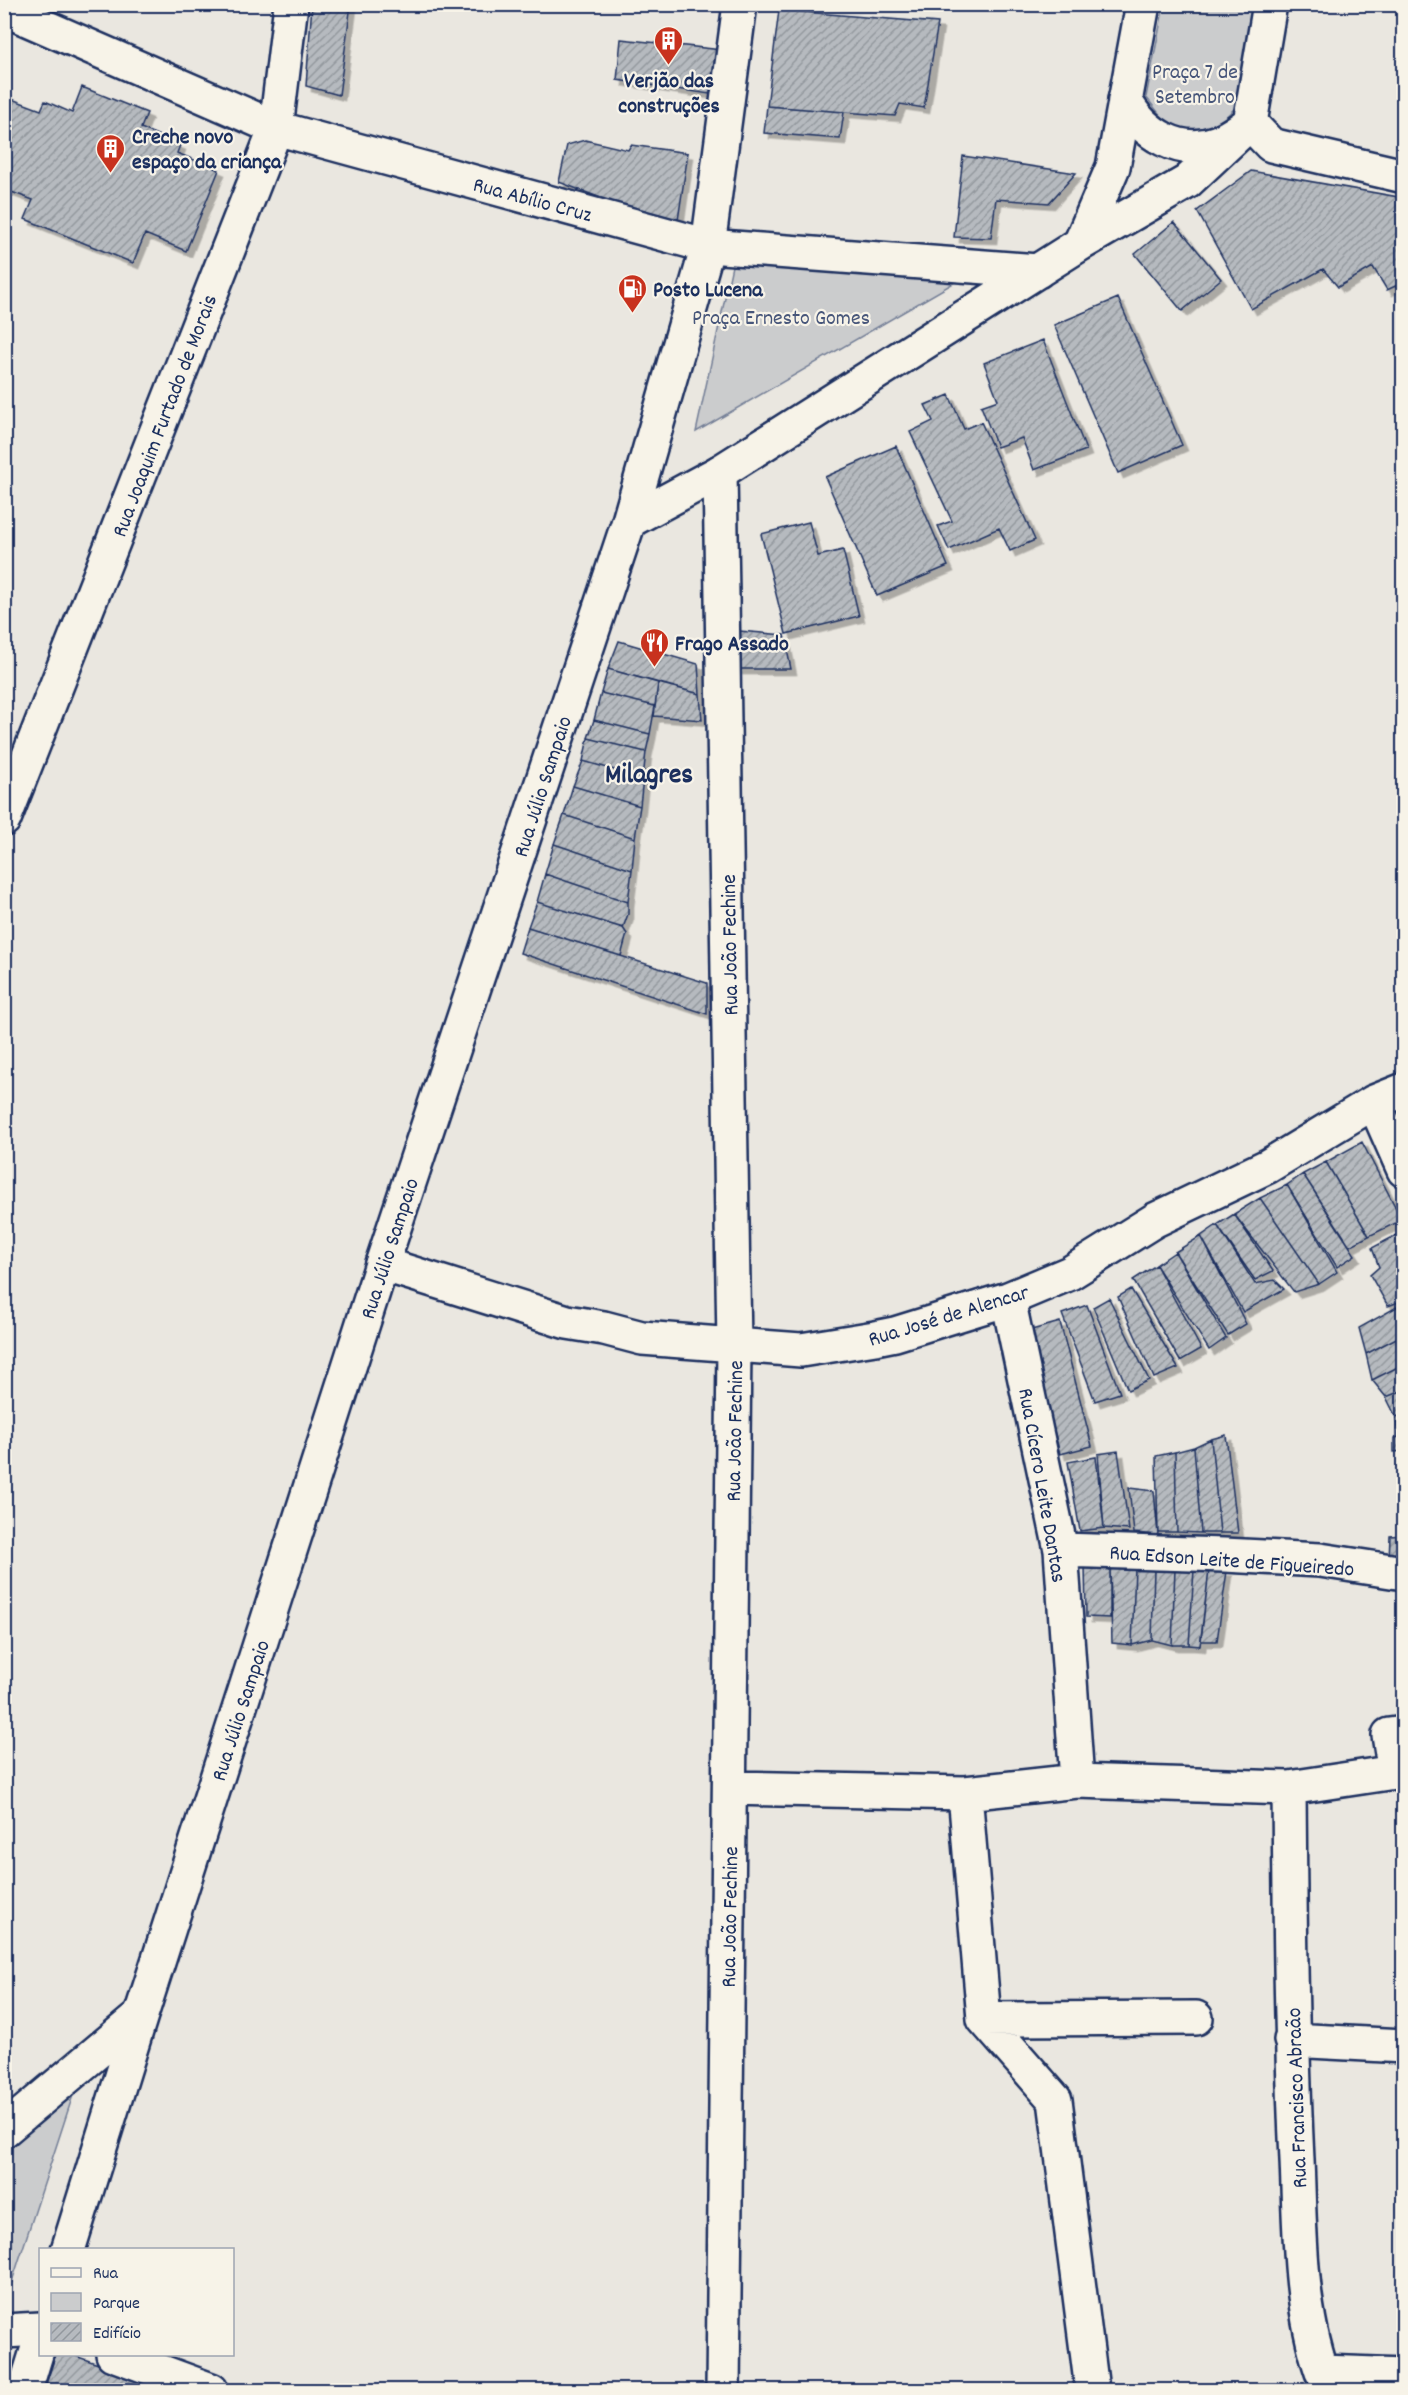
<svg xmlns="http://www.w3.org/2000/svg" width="1408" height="2395" viewBox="0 0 1408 2395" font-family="Dekko,sans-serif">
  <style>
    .green { fill: #cbcccd; stroke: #737e96; stroke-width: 1.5 }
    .building { fill: url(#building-hatch); stroke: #1b2f5e; stroke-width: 1.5; filter: url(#shadow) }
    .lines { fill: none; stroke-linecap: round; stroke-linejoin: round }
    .minor-casing { stroke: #1b2f5e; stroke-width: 38 }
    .major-casing { stroke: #1b2f5e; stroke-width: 38 }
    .minor { stroke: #f7f3e8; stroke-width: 33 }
    .major { stroke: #f7f3e8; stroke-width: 33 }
    .labels { text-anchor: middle; stroke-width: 4.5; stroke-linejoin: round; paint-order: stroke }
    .park-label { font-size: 22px; fill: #47567a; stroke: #f7f3e8 }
    .poi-label { font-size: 22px; font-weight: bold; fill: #1b2f5e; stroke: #f7f3e8; text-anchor: start }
    .street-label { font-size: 22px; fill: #1b2f5e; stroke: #f7f3e8 }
    .district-label { font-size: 28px; font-weight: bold; fill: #1b2f5e; stroke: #f7f3e8 }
  </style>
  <defs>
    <pattern id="building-hatch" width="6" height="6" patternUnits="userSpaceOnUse" patternTransform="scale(1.5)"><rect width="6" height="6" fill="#b6babf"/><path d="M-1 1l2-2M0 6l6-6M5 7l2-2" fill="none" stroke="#93989e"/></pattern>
    <filter id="shadow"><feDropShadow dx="5.5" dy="5.5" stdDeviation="0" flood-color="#0004"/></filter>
  </defs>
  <rect width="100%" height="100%" fill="#eae7e0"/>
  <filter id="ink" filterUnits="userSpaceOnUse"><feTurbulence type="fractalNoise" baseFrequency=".0167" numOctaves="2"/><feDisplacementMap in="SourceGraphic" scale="12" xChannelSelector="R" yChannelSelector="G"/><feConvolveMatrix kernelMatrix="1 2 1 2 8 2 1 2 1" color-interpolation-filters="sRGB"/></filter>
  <g filter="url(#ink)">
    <path class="green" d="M1164,5H1254L1237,106L1213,129L1187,135L1165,121L1146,97Z
      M735,252L964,277L696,432Z
      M75,2089L5,2303V2150Z"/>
    <path class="building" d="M312,4H351L339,95L306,86Z
      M779,10L938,23L924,108L900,104L895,116L767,106Z
      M621,39L722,50L716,95L617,80Z
      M82,87L147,113L141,128L180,145L177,153L219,170L186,251L145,234L133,263L25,219L33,200L6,190L10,179L4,177V96L41,110L45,101L72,113Z
      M767,106L844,112L840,139L764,133Z
      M585,140L628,150L631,145L688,153L677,227L559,182L567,145Z
      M963,156L1076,173L1049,203L996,199L991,238L954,237Z
      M1251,171L1404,198V282L1387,290L1373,267L1338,287L1323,269L1251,309L1197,211Z
      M1174,222L1221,279L1182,311L1135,254Z
      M1118,298L1182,445L1118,473L1054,325Z
      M1043,340L1086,450L1034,470L1022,438L997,447L981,406L998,400L984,363Z
      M949,395L964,429L981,422L1035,540L1010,551L999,528L949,550L938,526L952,521L910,432L933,421L925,405Z
      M896,446L948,566L877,596L825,477Z
      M809,522L818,556L843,550L859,616L786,634L761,534Z
      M739,631L784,635L791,669H737Z
      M619,641L698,664L700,694L608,669Z
      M608,669L658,683L655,706L601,693Z
      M658,683L700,694L702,720L654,716Z
      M601,693L655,706L650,734L594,720Z
      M594,720L650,734L646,752L588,738Z
      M588,738L646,752L643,778L583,761Z
      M583,761L643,778L640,806L573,786Z
      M573,786L640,806L635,838L564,815Z
      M564,815L635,838L632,870L554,844Z
      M554,844L632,870L628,902L545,874Z
      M545,874L628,902V914L623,928L537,902Z
      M537,902L623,928L627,934L621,956L528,927Z
      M528,927L707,983V1014L520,953Z
      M1362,1142L1402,1220L1369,1236L1326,1162Z
      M1326,1162L1369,1236L1350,1246L1303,1174Z
      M1303,1174L1355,1255L1337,1267L1287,1185Z
      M1287,1185L1337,1272L1319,1284L1260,1198Z
      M1260,1198L1319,1284L1294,1292L1234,1214Z
      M1234,1214L1273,1271L1255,1280L1217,1225Z
      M1217,1225L1255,1284L1275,1280L1284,1289L1243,1312L1201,1236Z
      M1404,1231V1300L1388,1306L1370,1275L1379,1267L1372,1248Z
      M1201,1236L1246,1324L1228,1335L1175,1252Z
      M1175,1252L1226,1338L1209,1350L1156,1265Z
      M1156,1265L1201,1349L1180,1361L1133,1280Z
      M1131,1289L1178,1368L1154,1378L1118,1297Z
      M1109,1298L1149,1380L1128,1390L1093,1307Z
      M1404,1303V1334L1366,1354L1359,1328Z
      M1087,1305L1120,1393L1095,1401L1062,1314Z
      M1060,1322L1092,1446L1060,1454L1028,1331Z
      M1404,1334V1364L1372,1380L1366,1354Z
      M1404,1364V1390L1386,1397L1372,1380Z
      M1404,1390V1414L1396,1417L1386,1397Z
      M1404,1414V1436L1398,1437L1396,1417Z
      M1226,1435L1238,1533H1220L1211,1439Z
      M1404,1436V1451L1394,1452V1438Z
      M1211,1439L1220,1533H1201L1194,1447Z
      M1194,1447L1201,1533L1177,1532L1175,1452Z
      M1118,1451L1129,1530L1104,1528L1098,1454Z
      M1175,1452L1177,1532H1158L1156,1456Z
      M1096,1457L1104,1528L1080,1531L1068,1462Z
      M1129,1488L1154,1491L1158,1535L1134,1533Z
      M1404,1535V1564L1389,1561L1390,1536Z
      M1085,1565L1110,1567V1618L1086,1617Z
      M1110,1567L1135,1568L1132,1645L1112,1643Z
      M1135,1568L1154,1569L1152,1640L1132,1645Z
      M1154,1569H1175L1172,1645L1152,1640Z
      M1175,1569L1194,1570L1189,1645H1172Z
      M1194,1570H1209L1200,1646L1189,1645Z
      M1209,1570L1227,1571L1217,1641H1201Z
      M56,2354H70L171,2390H67L46,2384Z"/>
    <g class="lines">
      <defs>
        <path id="minor" d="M4,9L276,128L708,246L740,4
          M1125,100C1143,134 1180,157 1218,142C1229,138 1240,129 1250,123L1271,145L1404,176
          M720,472L734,1346L723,2390
          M4,819L276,128L291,4
          M1374,1102L1404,1170
          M382,1264L567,1322L604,1328L642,1338L801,1350L875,1338L895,1334L1008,1299L1070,1273L1155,1220L1268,1166L1374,1102L1404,1090
          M1008,1299L1061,1550L1077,1781
          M1061,1550L1224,1555L1320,1560L1404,1573
          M730,1788L965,1793L1077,1781L1289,1788L1395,1772L1389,1735L1404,1733
          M1289,1788C1290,1912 1291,2036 1297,2160C1300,2230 1299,2305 1322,2372L1404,2375
          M965,1793L984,2019L1055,2100L1092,2390
          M984,2019L1196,2018
          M1291,2040L1404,2046
          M113,2354L211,2390
          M25,2390L40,2341"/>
        <path id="major" d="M1080,244L1113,167L1143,4
          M629,521L720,472L1080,244L1187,182L1250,123L1270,4
          M4,2130L141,2015
          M68,2250L141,2015L382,1264L629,521L708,246L1038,271
          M4,2331L40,2329"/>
      </defs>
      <use href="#minor" class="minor-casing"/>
      <use href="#major" class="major-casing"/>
      <use href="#minor" class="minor"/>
      <use href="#major" class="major"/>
    </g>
  </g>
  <defs>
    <symbol id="building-pin" viewBox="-11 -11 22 30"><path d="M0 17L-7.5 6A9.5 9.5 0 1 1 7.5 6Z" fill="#c8321e" stroke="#f7f3e8"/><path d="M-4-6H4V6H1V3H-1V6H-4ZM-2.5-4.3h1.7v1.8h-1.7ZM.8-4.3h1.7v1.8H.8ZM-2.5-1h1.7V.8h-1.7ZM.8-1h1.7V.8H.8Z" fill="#fff"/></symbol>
    <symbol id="fuel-pin" viewBox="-11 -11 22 30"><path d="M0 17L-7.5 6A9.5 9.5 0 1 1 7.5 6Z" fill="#c8321e" stroke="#f7f3e8"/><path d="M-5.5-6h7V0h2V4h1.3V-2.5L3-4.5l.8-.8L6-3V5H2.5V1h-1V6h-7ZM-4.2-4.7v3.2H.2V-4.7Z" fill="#fff"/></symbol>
    <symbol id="restaurant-pin" viewBox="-11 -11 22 30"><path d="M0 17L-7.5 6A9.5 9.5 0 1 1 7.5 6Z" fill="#c8321e" stroke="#f7f3e8"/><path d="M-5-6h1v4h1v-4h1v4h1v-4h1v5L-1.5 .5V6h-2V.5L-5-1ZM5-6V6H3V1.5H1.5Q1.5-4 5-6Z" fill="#fff"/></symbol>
  </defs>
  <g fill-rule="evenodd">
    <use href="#building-pin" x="652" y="24" width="33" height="45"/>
    <use href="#building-pin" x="94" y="132" width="33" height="45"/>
    <use href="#fuel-pin" x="616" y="272" width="33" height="45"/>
    <use href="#restaurant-pin" x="638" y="626" width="33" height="45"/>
  </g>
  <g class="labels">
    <g class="park-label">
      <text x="1195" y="78">Praça 7 de<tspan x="1195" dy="25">Setembro</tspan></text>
      <text x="781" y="324">Praça Ernesto Gomes</text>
    </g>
    <g class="poi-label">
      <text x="669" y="87" text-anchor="middle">Verjão das<tspan x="669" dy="25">construções</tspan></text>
      <text x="132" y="143">Creche novo<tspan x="132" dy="25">espaço da criança</tspan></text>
      <text x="653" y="296">Posto Lucena</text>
      <text x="675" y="650">Frago Assado</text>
    </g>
    <g class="street-label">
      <text transform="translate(533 198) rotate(15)" y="8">Rua Abílio Cruz</text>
      <text transform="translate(163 415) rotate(-69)" y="8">Rua Joaquim Furtado de Morais</text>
      <text transform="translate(541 786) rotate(-72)" y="8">Rua Júlio Sampaio</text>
      <text transform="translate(728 945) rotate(-91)" y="8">Rua João Fechine</text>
      <text transform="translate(388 1248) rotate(-72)" y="8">Rua Júlio Sampaio</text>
      <text transform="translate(948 1314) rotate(-17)" y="8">Rua José de Alencar</text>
      <text transform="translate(733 1431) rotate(-89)" y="8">Rua João Fechine</text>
      <text transform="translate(1044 1485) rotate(80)" y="8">Rua Cícero Leite Dantas</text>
      <text transform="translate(1232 1559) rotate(4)" y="8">Rua Edson Leite de Figueiredo</text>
      <text transform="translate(239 1710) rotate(-72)" y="8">Rua Júlio Sampaio</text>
      <text transform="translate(728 1917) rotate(-89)" y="8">Rua João Fechine</text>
      <text transform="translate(1295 2098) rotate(-92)" y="8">Rua Francisco Abraão</text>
    </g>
    <g class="district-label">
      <text x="649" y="782">Milagres</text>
    </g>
  </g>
  <rect width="1408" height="2395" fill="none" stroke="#f7f3e8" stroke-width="24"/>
  <rect x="12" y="12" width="1384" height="2371" fill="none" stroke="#1b2f5e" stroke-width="2" filter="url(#ink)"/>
  <rect x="39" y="2248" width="195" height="108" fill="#f7f3e8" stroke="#9fa5b1" stroke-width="1.5"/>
  <rect x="51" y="2268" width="30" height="9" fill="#f7f3e8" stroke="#9fa5b1" stroke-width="1.5"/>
  <text x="93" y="2278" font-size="18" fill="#1b2f5e">Rua</text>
  <rect x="51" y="2293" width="30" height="18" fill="#cbcccd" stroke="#9fa5b1" stroke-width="1.5"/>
  <text x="93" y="2308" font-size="18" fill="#1b2f5e">Parque</text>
  <rect x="51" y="2323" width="30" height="18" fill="url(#building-hatch)" stroke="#9fa5b1" stroke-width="1.5"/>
  <text x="93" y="2338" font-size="18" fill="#1b2f5e">Edifício</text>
</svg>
